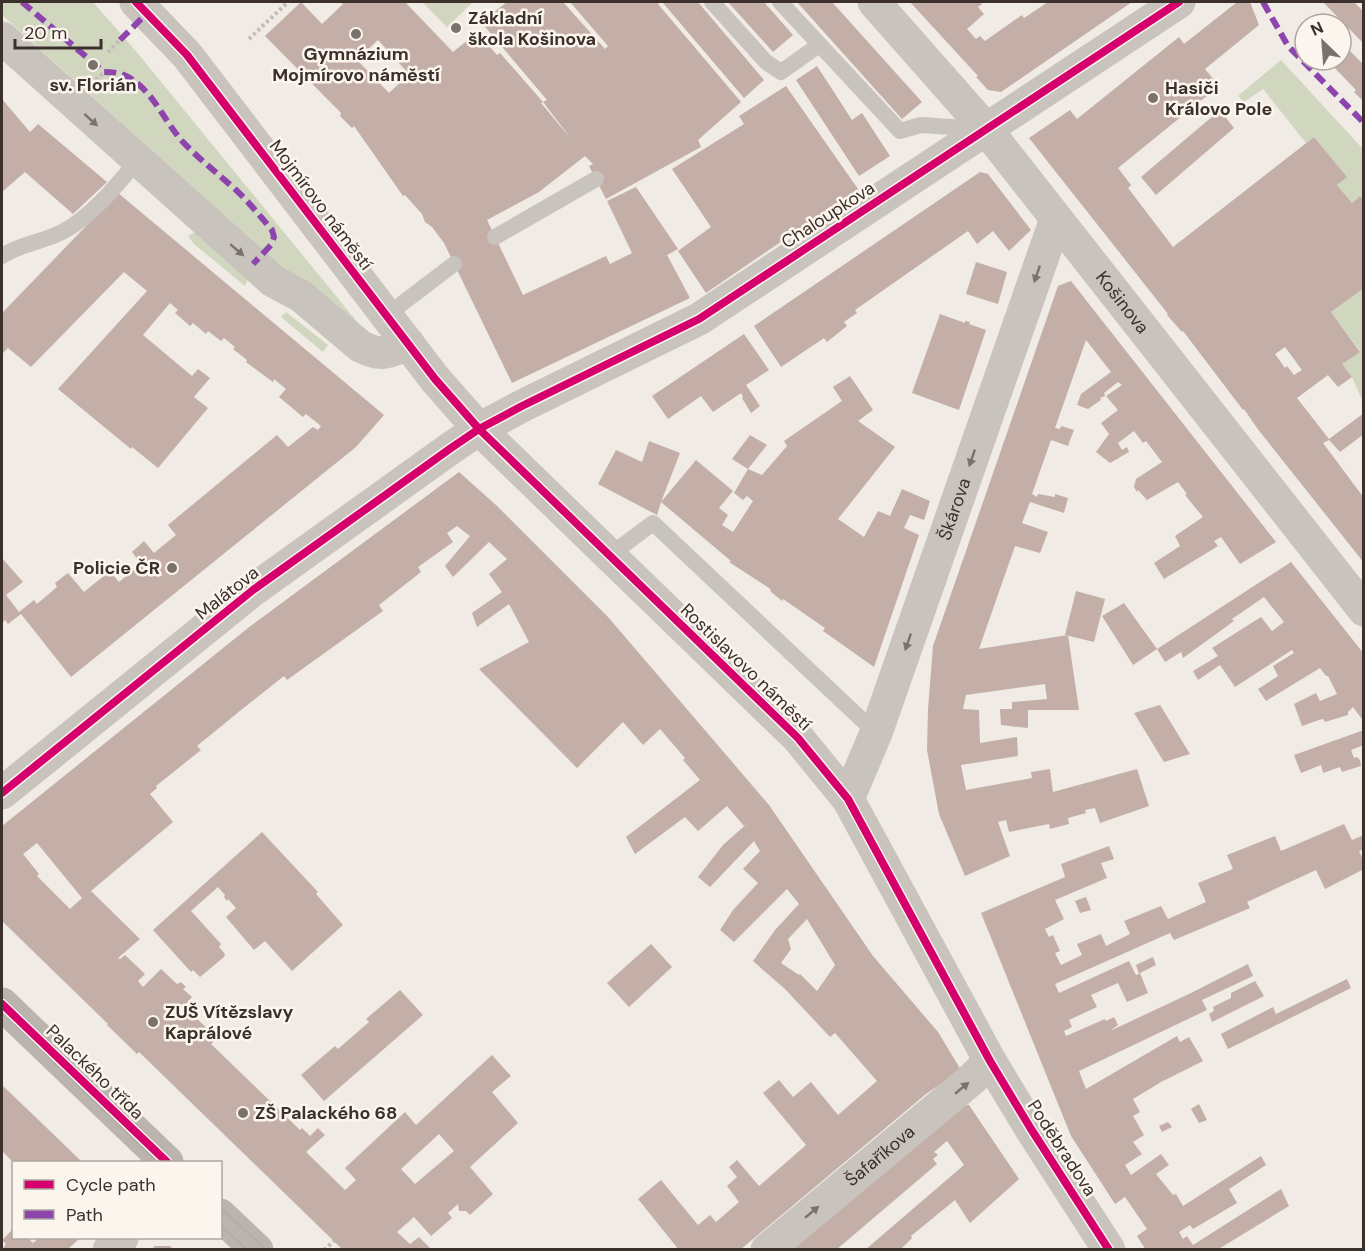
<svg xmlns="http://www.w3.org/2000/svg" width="1365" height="1251" viewBox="0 0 1365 1251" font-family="'DM Sans',sans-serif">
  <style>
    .green { fill: #d1d6bf }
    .building { fill: #c3afa7; fill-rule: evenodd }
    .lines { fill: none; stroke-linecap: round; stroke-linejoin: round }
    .path { stroke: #c2bbb6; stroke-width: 4; stroke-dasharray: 3 3; stroke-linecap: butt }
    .lane { stroke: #c9c3be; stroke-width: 16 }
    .street { stroke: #c9c3be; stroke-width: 33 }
    .secondary { stroke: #bab3ae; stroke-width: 33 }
    .tram { stroke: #b1aca8; stroke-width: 1.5 }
    .quiet { stroke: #8e44ad; stroke-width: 6; stroke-dasharray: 12 6; stroke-linecap: butt }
    .cycleway-casing { stroke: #fbf5ee; stroke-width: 11 }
    .cycleway { stroke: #d6006c; stroke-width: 8 }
    .oneway { fill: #7b726d }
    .poi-dot { fill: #7a716c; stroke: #fbf5ee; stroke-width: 2 }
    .labels { text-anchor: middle; stroke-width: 5; stroke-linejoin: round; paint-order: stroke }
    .poi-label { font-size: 18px; font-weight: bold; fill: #3b302b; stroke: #fbf5ee; text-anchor: start }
    .street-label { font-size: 18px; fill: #3b302b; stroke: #fbf5ee }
  </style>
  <rect width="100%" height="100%" fill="#f0ebe5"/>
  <path class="green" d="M2,2H93L135,50L372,340L340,320L2,15Z
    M422,2H473L447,27Z
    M1281,60L1363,149V200L1360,196L1352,203L1337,185L1346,177L1314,137L1306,143L1263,89L1244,102L1238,96Z
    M195,232L248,278L245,286L194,244L188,236Z
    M1363,288V402L1352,377L1342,364L1360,351L1331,312Z
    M286,312L328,345L323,352L281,317Z"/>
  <path class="building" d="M301,2L322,24L343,4L340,2H405L453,52L480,30L492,44L490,47L497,55L500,53L543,102L541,103L572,140L543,102L547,100L481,22L507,2H563L605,49L608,46L570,2H661L658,4L741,102L698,140L701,147L606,199L589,166L593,164L585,156L539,192L487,220L523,295L606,256L610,264L632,253L607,201L636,187L678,249L667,255L690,298L512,383L444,243L432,227L425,222L422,214L405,195L403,196L354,126L352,128L340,116L341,113L265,36ZM378,40L409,74L389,93L357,60Z
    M665,2H698L764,80L744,98L663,3Z
    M728,2H764L793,35L773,52Z
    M797,2H832L922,102L902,119Z
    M910,2H979L982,4L978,7L984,14L967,29L976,39L980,36L985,41L1022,15L1024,18L1048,2H1132L1001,92L988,90L976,77L978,76Z
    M1237,2H1250L1259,25L1205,69L1219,86L1118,168L1131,185L1128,188L1173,247L1314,137L1347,177L1337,185L1352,203L1360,196L1364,200V288L1331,312L1360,352L1342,364L1352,377L1338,387L1328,375L1297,398L1329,439L1364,413V434L1340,452L1329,440L1323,443L1364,498V563L1257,428L1244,409L1243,410L1183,331L1182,332L1167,315L1168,314L1029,138L1070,110L1077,119L1179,37L1184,44ZM1285,347L1302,370L1294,375L1287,366L1285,368L1275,354Z
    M1323,2H1354L1364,12V44Z
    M1341,42L1364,65V102L1354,92L1356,90L1327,60H1341Z
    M817,66L852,120L862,113L890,156L859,176L796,80Z
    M786,86L858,189L706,293L678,251L711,227L672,169L744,124L739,116Z
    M2,99L30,132L38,124L107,182L73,214L25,172L2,192Z
    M1220,110L1234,128L1156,195L1141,177Z
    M980,172L988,174L1031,230L1009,251L993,231L977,244L968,231L855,310L857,313L844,322L847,326L827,342L824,338L781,367L754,326Z
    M118,193L384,415L356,447L71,677L21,614L8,624L5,620L2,623V558L23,582L6,595L19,612L34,600L37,604L57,587L55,583L68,573L84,592L110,571L119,582L141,564L132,552L144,541L154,553L176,535L168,525L277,435L288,447L313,427L318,430L321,426L306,414L303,417L279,397L286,389L274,379L273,382L246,362L247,360L233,349L235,347L224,338L221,341L208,331L206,334L193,323L190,326L175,313L178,310L170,303L143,335L192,376L198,369L210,378L194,397L208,408L158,468L132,447L131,449L58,389L147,291L124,272L31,367L8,348L2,354V310L3,312Z
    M976,262L1007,272L998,304L966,294Z
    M1071,281L1276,542L1240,564L1221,537L1214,541L1218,546L1164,579L1154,563L1180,546L1175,536L1203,517L1185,495L1187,494L1178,482L1147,500L1138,490L1137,492L1134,487L1136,479L1162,462L1146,441L1143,443L1134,431L1118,443L1122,450L1127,447L1129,452L1110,463L1096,452L1109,434L1101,423L1118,410L1106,396L1122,385L1118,382L1104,393L1105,396L1100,398L1101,400L1088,409L1077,405L1081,394L1111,372L1086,340L1055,428L1060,429L1061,426L1074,430L1070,440L1068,446L1051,440L1032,494L1037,497L1038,494L1055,497V494L1068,498L1064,513L1030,502L1022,523L1048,532L1040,553L1015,546L979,649L1068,635L1079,710H1028V728L1001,725L1000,709H1012V702L1047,699L1045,684L966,695L963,709L979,710L980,743L1017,737L1018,756L961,765L966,790L1032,778L1031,772L1050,769L1053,792L1137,769L1149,806L1100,823L1095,808L1085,810L1086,813L1068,818L1069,824L1050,829L1049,824L1009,832L1006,820L998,822L1010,856L965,876L939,814L927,750L928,709L933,646L1058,286Z
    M940,314L965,323V321L970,322L969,324L986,330L959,410L912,393Z
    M744,334L769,370L746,385L760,406L751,413L742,398L743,397L741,393L713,412L701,396L668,419L652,396Z
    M850,376L873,410L858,421L895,447L838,519L864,537L878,511L890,516L902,489L930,501L924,520L910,515L904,528L919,535L874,667L823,631L825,628L783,599L782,601L770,591L771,590L769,588L729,562L731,561L661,502L657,515L598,484L616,450L642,462L649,441L680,453L661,502L696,460L733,491L719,508L728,515L722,525L733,532L753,501L747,496L743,500L734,493L748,469L732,459L750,435L767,445L748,469L762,475L787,446L784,441L842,401L833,387Z
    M459,472L496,505L608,617L769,805L873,956L938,1032L961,1070L926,1094L740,1250H679L638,1199L661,1180L698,1225L710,1215L716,1222L739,1202L727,1186L737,1177L729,1167L737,1160L759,1186L806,1145L763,1093L779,1080L793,1097L811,1082L838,1115L877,1081L835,1033L830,1037L785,989L753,961L775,930L799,904L787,889L734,942L720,930L733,910L758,883L743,869L760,851L754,841L710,887L698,877L723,845L750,821L744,826L727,806L698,831L685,817L635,854L626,837L700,780L683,760L685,758L660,729L643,745L623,722L577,768L479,669L529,642L509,604L477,627L472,613L502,592L489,574L507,559L489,542L453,577L445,566L470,536L457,526L447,533L453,542L418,567L421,572L379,605L383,611L287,680L284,676L241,710L197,746L201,750L156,786L157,788L150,794L173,822L91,891L140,939L118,958L120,959L125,955L145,974L138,981L143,987L161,969L177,984L181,982L186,987L183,989L192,997L175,1016L179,1020L189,1011L217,1038L211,1044L300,1130L302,1128L310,1136L318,1128L325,1135L306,1152L345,1190L356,1180L345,1168L405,1112L416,1125L492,1055L511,1076L492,1092L518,1123L470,1167L493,1194L470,1215L466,1211H459L458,1204L448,1213L452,1218L431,1236L414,1217L397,1232L410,1244L419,1237L432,1250H343L139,1052L137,1054L107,1025L108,1024L2,921V826L248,628ZM37,843L82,898L70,909L37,876L39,874L23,854ZM807,919L835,965L817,991L800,974L799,975L781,963L791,949L788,939ZM439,1134L454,1151L415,1184L401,1169Z
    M1291,562L1364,654V722L1353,707L1348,712V715L1325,722L1323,719L1319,720L1302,726L1294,704L1316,693L1320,701L1337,694L1328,676H1326L1320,668L1266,701L1258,689L1278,676L1273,666L1294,653L1292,650L1235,687L1220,665L1198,680L1193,671L1218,656L1212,648L1261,617L1272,631L1284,622L1264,597L1232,619L1234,621L1183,658L1181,652L1165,662L1157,649Z
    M1076,591L1105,599L1094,642L1065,635Z
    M1124,603L1157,649L1133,665L1102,616Z
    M1160,705L1190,754L1164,762L1134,713Z
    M1364,730V745L1351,750L1354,758L1357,757L1360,760L1361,766L1342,772L1340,767L1323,773L1321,765L1301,773L1294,755Z
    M1344,824L1352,840L1364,835V849L1359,851L1364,862V869L1325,889L1316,870L1247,902L1250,908L1174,940L1170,933L1055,984L1059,993L1129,961L1136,975L1139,974L1136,965L1153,957L1156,965L1140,973L1148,993L1127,1002L1118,983L1091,995L1097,1007L1069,1020L1072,1027L1064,1031L1066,1036L1105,1019L1106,1021L1114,1017L1118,1025L1110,1031L1191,993L1248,964L1253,976L1202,1000L1207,1010L1079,1071L1086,1089L1177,1036L1180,1042L1189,1037L1203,1061L1161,1082L1133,1099L1140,1112L1133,1116L1144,1135L1133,1142L1142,1154L1125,1165L1131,1175L1161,1154L1169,1165L1156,1174L1173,1195L1176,1194L1183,1206L1261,1156L1266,1165L1229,1189L1237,1203L1193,1229L1190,1225L1179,1232L1183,1239L1187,1236L1193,1245L1281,1189L1289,1206L1217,1250H1146L1137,1236L1147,1229L1125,1197L1115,1204L1071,1136L981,913L1065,877L1061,864L1109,846L1114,859L1101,863L1107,878L1055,900L1064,919L1045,929L1049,937L1053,935L1060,951L1055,953L1061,965L1082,955L1077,944L1101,934L1106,946L1130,934L1124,921L1161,906L1168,919L1206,902L1198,883L1233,869L1227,855L1275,836L1281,851Z
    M262,832L318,892L316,894L343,925L292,971L265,941L254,950L226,917L236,908L228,899L227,901L224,897L225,895L218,887L191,911L221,944L219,947L225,954L224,957L200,977L193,970L191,972L153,930Z
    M1086,897L1091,910L1080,913L1075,901Z
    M651,944L672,967L629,1007L607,983Z
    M1347,979L1351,988L1228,1049L1221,1034L1273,1007L1276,1014Z
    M1255,981L1264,996L1212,1022L1209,1014L1214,1011L1213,1007L1231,998V993Z
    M400,990L423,1015L324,1101L301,1075L335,1046L338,1049L369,1022L366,1019Z
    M2,1085L50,1131L82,1162H13L2,1151Z
    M1199,1104L1207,1120L1199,1123L1191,1109Z
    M958,1105H969L1019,1179L970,1223L955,1200L911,1236L912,1238L900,1250H865L964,1165L947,1141L934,1152L938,1155L933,1159L937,1164L836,1250H786Z
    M1168,1122L1172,1127L1162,1132L1159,1126Z
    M14,1228V1238H28L33,1243L39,1238H80L67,1250H2L6,1244L2,1240Z
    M155,1246H170L174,1250H151Z"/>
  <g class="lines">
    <path class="path" d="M249,39L287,3
      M108,52L120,40
      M98,80L97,79L104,72
      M324,1250L334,1241"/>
    <path class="lane" d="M712,2L766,62L781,72L819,45
      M780,2L900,131L921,125L982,129
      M495,237L596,179
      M2,256C20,244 43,242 62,232C90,218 117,185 137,161
      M387,315L454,264
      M610,555L653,523L876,733"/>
    <g class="street">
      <path d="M136,2L187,55L435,379L479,429L798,738L848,799L990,1061L1031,1129L1109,1250"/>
      <path id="s1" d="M874,2L986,129L1364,610"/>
      <path d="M2,38L273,281L301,296L360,346C381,357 388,353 408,343"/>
      <path d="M2,793L253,590L451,448L479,429L522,406L699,319L1179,2"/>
      <path id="s2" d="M848,799L876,733L1056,219"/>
      <path d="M109,1250L122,1238"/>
      <path id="s3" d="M767,1250L972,1079L990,1061"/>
    </g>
    <path class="secondary" d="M2,1004L167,1162
      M220,1215L257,1250"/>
    <path class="tram" d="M2,996L174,1162
      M2,1012L157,1162
      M220,1207L266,1250
      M220,1225L247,1250"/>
    <path class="quiet" d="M22,2L104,72C113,72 122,73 130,78C155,94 164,121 183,142C199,159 217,173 235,189C248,201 260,216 272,230L274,237L271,245L253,264
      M1263,2L1288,46L1364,123
      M120,40L147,13"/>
    <defs>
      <path id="cycleway" d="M136,2L187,55L435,379L479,429L798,738L848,799L990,1061L1031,1129L1109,1250
        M2,793L253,590L451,448L479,429L522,406L699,319L1179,2
        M2,1004L167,1162"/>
    </defs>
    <use href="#cycleway" class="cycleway-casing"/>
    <use href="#cycleway" class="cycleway"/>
  </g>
  <defs><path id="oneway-solid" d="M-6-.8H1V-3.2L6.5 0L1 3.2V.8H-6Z" transform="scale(1.5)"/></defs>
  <g class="oneway">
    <use href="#oneway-solid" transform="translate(91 120) rotate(42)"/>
    <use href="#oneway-solid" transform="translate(237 250) rotate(41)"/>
    <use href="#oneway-solid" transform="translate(1037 274) rotate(109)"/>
    <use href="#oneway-solid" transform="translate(972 458) rotate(109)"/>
    <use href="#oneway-solid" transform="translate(908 642) rotate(109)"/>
    <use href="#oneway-solid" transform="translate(962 1088) rotate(-40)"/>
    <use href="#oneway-solid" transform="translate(812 1212) rotate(-40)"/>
  </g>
  <g class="poi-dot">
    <circle cx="456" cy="28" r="6"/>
    <circle cx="356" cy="34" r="6"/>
    <circle cx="93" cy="65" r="6"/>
    <circle cx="1153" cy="98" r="6"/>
    <circle cx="172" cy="568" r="6"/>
    <circle cx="153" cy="1022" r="6"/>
    <circle cx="243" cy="1113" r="6"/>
  </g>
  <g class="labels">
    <g class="poi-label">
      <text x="468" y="24">Základní<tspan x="468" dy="21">škola Košinova</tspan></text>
      <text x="356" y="60" text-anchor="middle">Gymnázium<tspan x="356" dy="21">Mojmírovo náměstí</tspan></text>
      <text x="93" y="91" text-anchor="middle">sv. Florián</text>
      <text x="1165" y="94">Hasiči<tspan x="1165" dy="21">Královo Pole</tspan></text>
      <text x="160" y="574" text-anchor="end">Policie ČR</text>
      <text x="165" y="1018">ZUŠ Vítězslavy<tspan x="165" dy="21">Kaprálové</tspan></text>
      <text x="255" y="1119">ZŠ Palackého 68</text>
    </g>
    <g class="street-label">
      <text transform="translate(321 205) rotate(53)" y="6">Mojmírovo náměstí</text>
      <text transform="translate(828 215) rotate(-33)" y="6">Chaloupkova</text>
      <text dy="6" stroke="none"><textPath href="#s1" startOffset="390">Košinova</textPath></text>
      <text dy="6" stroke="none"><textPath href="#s2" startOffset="309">Škárova</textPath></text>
      <text transform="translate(227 593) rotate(-38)" y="6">Malátova</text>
      <text transform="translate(746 667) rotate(44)" y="6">Rostislavovo náměstí</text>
      <text transform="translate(95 1072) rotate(44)" y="6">Palackého třída</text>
      <text transform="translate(1062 1148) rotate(57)" y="6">Poděbradova</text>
      <text dy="6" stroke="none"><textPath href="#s3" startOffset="147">Šafaříkova</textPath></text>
    </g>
  </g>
  <rect width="1365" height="1251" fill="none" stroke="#3b302b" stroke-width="6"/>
  <rect x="12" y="1161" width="210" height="78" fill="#fbf5ee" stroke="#aea6a0" stroke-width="1.5"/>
  <rect x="24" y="1180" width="30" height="9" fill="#d6006c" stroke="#aea6a0" stroke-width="1.5"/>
  <text x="66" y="1191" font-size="18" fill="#3b302b">Cycle path</text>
  <rect x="24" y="1210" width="30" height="9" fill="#8e44ad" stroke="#aea6a0" stroke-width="1.5"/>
  <text x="66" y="1221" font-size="18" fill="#3b302b">Path</text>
  <g transform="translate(1323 42) rotate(335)"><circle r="28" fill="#fbf5ee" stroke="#aea6a0" stroke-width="1.5"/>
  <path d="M0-4.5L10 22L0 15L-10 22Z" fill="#7a716c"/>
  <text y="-9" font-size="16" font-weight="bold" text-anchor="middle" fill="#3b302b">N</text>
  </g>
  <path d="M15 39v9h86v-9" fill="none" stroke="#3b302b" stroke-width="3"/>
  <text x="24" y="39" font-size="18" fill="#3b302b" stroke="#fbf5ee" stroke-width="4.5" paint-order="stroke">20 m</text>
</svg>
